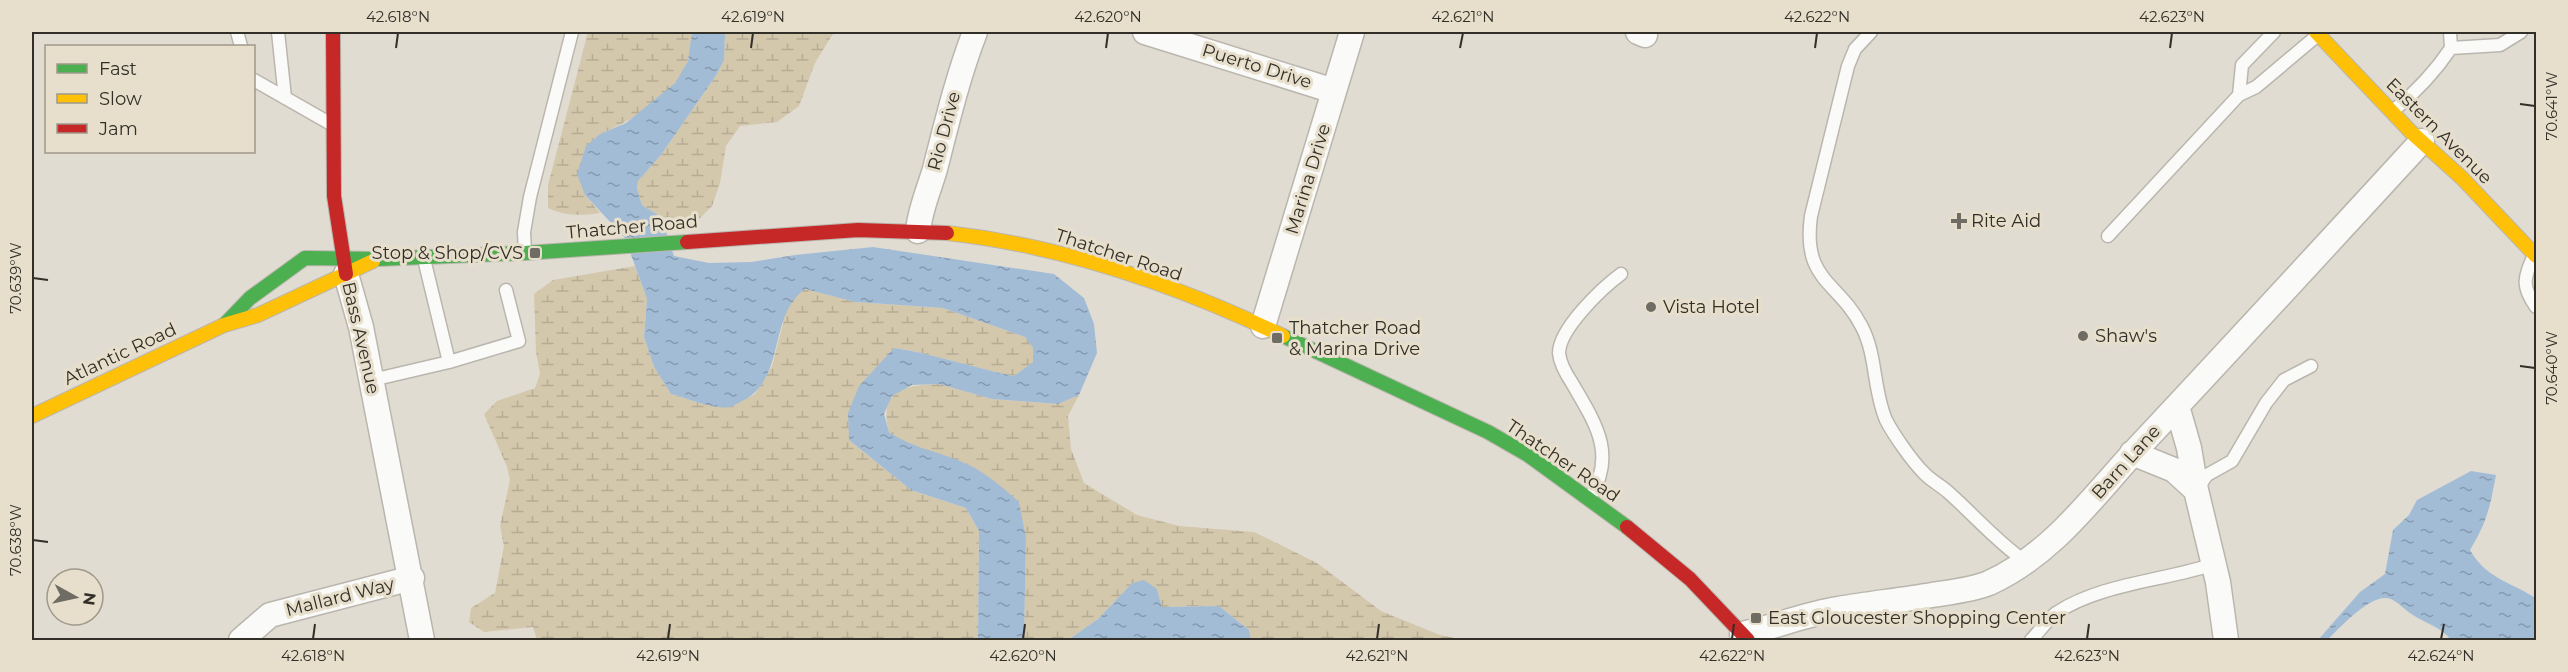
<svg xmlns="http://www.w3.org/2000/svg" width="2568" height="672" viewBox="0 0 2568 672" font-family="Montserrat,sans-serif">
  <style>
    .wetland { fill: url(#wetland-marsh) }
    .water { fill: url(#water-ripples) }
    .lines { fill: none; stroke-linecap: round; stroke-linejoin: round }
    .lane-casing { stroke: #bab6ae; stroke-width: 15 }
    .street-casing { stroke: #bab6ae; stroke-width: 27 }
    .fast-casing { stroke: #bab6ae; stroke-width: 16 }
    .slow-casing { stroke: #bab6ae; stroke-width: 16 }
    .jam-casing { stroke: #bab6ae; stroke-width: 16 }
    .lane { stroke: #fafaf8; stroke-width: 12 }
    .street { stroke: #fafaf8; stroke-width: 24 }
    .fast { stroke: #4caf50; stroke-width: 14 }
    .slow { stroke: #ffc107; stroke-width: 14 }
    .jam { stroke: #c62828; stroke-width: 14 }
    .ticks { fill: none; stroke: #322f28; stroke-width: 2 }
    .poi-dot { fill: #6f6c64; stroke: #e7dfcc; stroke-width: 2 }
    .labels { text-anchor: middle; stroke-width: 6; stroke-linejoin: round; paint-order: stroke }
    .street-label { font-size: 18px; fill: #322f28; stroke: #e7dfcc }
    .poi-label { font-size: 18px; fill: #322f28; stroke: #e7dfcc; text-anchor: start }
    .neatline { fill: none; stroke: #322f28; stroke-width: 2 }
    .ticks-label { font-size: 15px; text-anchor: middle; fill: #322f28 }
  </style>
  <defs>
    <pattern id="wetland-marsh" width="20" height="14" patternUnits="userSpaceOnUse" patternTransform="scale(1.5)"><rect width="20" height="14" fill="#d4c8ac"/><path d="M1 5h8M5 5V1M11 12h8M15 12V8" fill="none" stroke="#b6ac94"/></pattern>
    <pattern id="water-ripples" width="26" height="14" patternUnits="userSpaceOnUse" patternTransform="scale(1.5)"><rect width="26" height="14" fill="#a3bcd6"/><path d="M2 4q2-2 4 0t4 0M15 11q2-2 4 0t4 0" fill="none" stroke="#8599ae"/></pattern>
  </defs>
  <rect width="100%" height="100%" fill="#e1dcd2"/>
  <path class="wetland" d="M588,32H692C691,41 691,51 688,60C678,94 631,121 600,134L585,195L600,213C581,216 565,216 548,208V185Z
    M725,32H834L815,63L799,106L777,122L740,126L726,146L720,183L712,206L699,219L661,217L642,205L637,189L638,181L661,155L717,74L724,60Z
    M635,266L647,299L644,337L654,367L671,394L703,404L729,407L755,394L772,366L787,308L794,297L805,289L855,302L943,308L1025,337L1033,348V362L1014,376C974,368 935,354 894,348L849,440L911,490L966,508L979,531L978,640H537L533,627L484,632L469,622L471,608L495,593L504,546L500,526L510,480L507,467L484,414L497,401L535,388L540,374L536,352L534,294L553,280Z
    M939,384L992,399L1058,404L1079,395L1068,416L1071,449L1084,483L1137,515L1179,526L1254,532L1317,563L1381,611L1440,635L1464,640H1251L1249,630L1219,606L1162,607L1157,589L1132,583L1098,619L1068,640H1024L1026,538L933,453L908,444L889,432C878,390 904,385 939,384Z"/>
  <path class="water" d="M692,32H725L724,60L717,74L661,155L638,181L637,189L642,205L661,217L674,256L709,263L751,262L795,255L873,247L1054,274L1084,298L1094,324L1097,353L1079,395L1058,404L992,399L939,384L912,385L892,396L884,414L889,432C915,449 935,450 962,462C983,470 1002,487 1019,502L1026,538L1024,640H978L979,531L966,508L911,490L849,440L848,413L859,386L894,348C935,354 974,368 1014,376L1033,362V348L1025,337L943,308L855,302L805,289C767,316 787,379 742,401C738,403 733,407 729,407C715,410 686,398 671,394L654,367L644,337L647,299L625,238L585,195L577,174L586,146L600,134L626,123L675,83L688,61Z
    M2471,471L2496,475C2490,507 2487,522 2470,550C2486,578 2508,581 2534,597L2536,608V640H2451C2441,627 2427,624 2413,615C2406,611 2398,602 2391,599C2372,591 2339,629 2327,640H2318L2360,592L2385,574L2393,530L2409,515L2417,500Z
    M1144,580L1157,589L1162,607L1219,606L1249,630L1251,640H1068L1098,619L1132,583Z"/>
  <g class="lines">
    <defs>
      <path id="lane" d="M237,32L241,46
        M278,32L285,98
        M1871,32L1855,49L1848,66L1811,216C1802,282 1838,280 1862,327C1877,356 1873,390 1886,420C1893,434 1912,461 1923,472C1930,480 1940,485 1948,492C1975,516 1997,542 2026,562
        M2451,48L2500,45L2521,32
        M254,80L331,124
        M2239,95L2242,65L2274,32
        M2393,111C2416,92 2435,72 2451,48L2450,32
        M2108,236L2239,95L2256,87L2319,34
        M525,253L524,232L530,197L572,32
        M2534,255C2524,278 2521,286 2536,307
        M449,362L519,341L506,290
        M372,380L449,362L424,259
        M2197,489L2207,475L2232,461L2266,403L2284,380L2311,366
        M1590,498C1617,453 1595,423 1572,383C1566,374 1560,364 1559,353C1559,329 1602,288 1621,274
        M2031,640C2039,632 2047,620 2056,613C2102,583 2164,581 2214,564"/>
      <path id="street" d="M1145,32L1334,91
        M1638,32L1645,35
        M918,231C920,209 929,190 935,169C947,122 958,76 975,32
        M346,274L361,327L422,640
        M1263,326L1352,32
        M2132,453L2174,470L2196,490L2189,448L2177,406
        M2196,490L2218,582L2226,640
        M1742,634C1775,627 1805,614 1838,609C1869,604 1901,600 1932,595C1951,592 1972,590 1989,583C2057,552 2098,489 2148,437C2240,339 2331,240 2422,141
        M241,640L270,615L412,578"/>
      <path id="fast" d="M224,325L250,298L305,258L378,259L525,253L687,242
        M1283,336L1488,432L1528,455L1627,527"/>
      <path id="slow" d="M2316,32L2411,132L2462,178L2536,256
        M947,233C1064,246 1177,285 1283,336
        M32,416L224,325L258,315L373,261"/>
      <path id="jam" d="M333,32L334,196L346,274
        M687,242L858,230L947,233
        M1627,527L1690,579L1748,640"/>
    </defs>
    <use href="#lane" class="lane-casing"/>
    <use href="#street" class="street-casing"/>
    <use href="#fast" class="fast-casing"/>
    <use href="#slow" class="slow-casing"/>
    <use href="#jam" class="jam-casing"/>
    <use href="#lane" class="lane"/>
    <use href="#street" class="street"/>
    <use href="#fast" class="fast"/>
    <use href="#slow" class="slow"/>
    <use href="#jam" class="jam"/>
  </g>
  <path class="ticks" d="M396,48L398,33M751,48L753,33M1106,48L1108,33M1460,48L1463,33M1815,48L1817,33M2170,48L2172,33M2520,104L2535,106M33,278L48,280M2520,366L2535,368M33,540L48,542M313,639L315,624M668,639L670,624M1023,639L1025,624M1377,639L1379,624M1732,639L1734,624M2087,639L2089,624M2441,639L2444,624"/>
  <g class="poi-dot">
    <path d="M1956 212h6v6h6v6h-6v6h-6v-6h-6v-6h6z"/>
    <rect x="529" y="247" width="12" height="12" rx="3"/>
    <circle cx="1651" cy="307" r="6"/>
    <circle cx="2083" cy="336" r="6"/>
    <rect x="1271" y="332" width="12" height="12" rx="3"/>
    <rect x="1750" y="612" width="12" height="12" rx="3"/>
  </g>
  <g class="labels">
    <g class="street-label">
      <text transform="translate(1257 66) rotate(17)" y="6">Puerto Drive</text>
      <text transform="translate(944 131) rotate(-75)" y="6">Rio Drive</text>
      <text transform="translate(2439 131) rotate(45)" y="6">Eastern Avenue</text>
      <text transform="translate(1308 179) rotate(-73)" y="6">Marina Drive</text>
      <text transform="translate(632 227) rotate(-5)" y="6">Thatcher Road</text>
      <text transform="translate(1119 255) rotate(18)" y="6">Thatcher Road</text>
      <text transform="translate(361 338) rotate(77)" y="6">Bass Avenue</text>
      <text transform="translate(120 354) rotate(-25)" y="6">Atlantic Road</text>
      <text transform="translate(1563 461) rotate(34)" y="6">Thatcher Road</text>
      <text transform="translate(2126 462) rotate(-48)" y="6">Barn Lane</text>
      <text transform="translate(340 597) rotate(-14)" y="6">Mallard Way</text>
    </g>
    <g class="poi-label">
      <text x="1971" y="227">Rite Aid</text>
      <text x="523" y="259" text-anchor="end">Stop &amp; Shop/CVS</text>
      <text x="1663" y="313">Vista Hotel</text>
      <text x="1289" y="334">Thatcher Road<tspan x="1289" dy="21">&amp; Marina Drive</tspan></text>
      <text x="2095" y="342">Shaw's</text>
      <text x="1768" y="624">East Gloucester Shopping Center</text>
    </g>
  </g>
  <rect width="2568" height="672" fill="none" stroke="#e7dfcc" stroke-width="66"/>
  <rect x="45" y="45" width="210" height="108" fill="#e7dfcc" stroke="#9f998a" stroke-width="1.5"/>
  <rect x="57" y="64" width="30" height="9" fill="#4caf50" stroke="#9f998a" stroke-width="1.5"/>
  <text x="99" y="75" font-size="18" fill="#322f28">Fast</text>
  <rect x="57" y="94" width="30" height="9" fill="#ffc107" stroke="#9f998a" stroke-width="1.5"/>
  <text x="99" y="105" font-size="18" fill="#322f28">Slow</text>
  <rect x="57" y="124" width="30" height="9" fill="#c62828" stroke="#9f998a" stroke-width="1.5"/>
  <text x="99" y="135" font-size="18" fill="#322f28">Jam</text>
  <g transform="translate(75 597) rotate(98)"><circle r="28" fill="#e7dfcc" stroke="#9f998a" stroke-width="1.5"/>
  <path d="M0-4.5L10 22L0 15L-10 22Z" fill="#6f6c64"/>
  <text y="-9" font-size="16" font-weight="bold" text-anchor="middle" fill="#322f28">N</text>
  </g>
  <rect x="33" y="33" width="2502" height="606" class="neatline"/>
  <g class="ticks-label">
    <text x="398" y="22">42.618°N</text>
    <text x="753" y="22">42.619°N</text>
    <text x="1108" y="22">42.620°N</text>
    <text x="1463" y="22">42.621°N</text>
    <text x="1817" y="22">42.622°N</text>
    <text x="2172" y="22">42.623°N</text>
    <text transform="translate(2552 106) rotate(-90)" y="5">70.641°W</text>
    <text transform="translate(16 278) rotate(-90)" y="5">70.639°W</text>
    <text transform="translate(2552 368) rotate(-90)" y="5">70.640°W</text>
    <text transform="translate(16 540) rotate(-90)" y="5">70.638°W</text>
    <text x="313" y="661">42.618°N</text>
    <text x="668" y="661">42.619°N</text>
    <text x="1023" y="661">42.620°N</text>
    <text x="1377" y="661">42.621°N</text>
    <text x="1732" y="661">42.622°N</text>
    <text x="2087" y="661">42.623°N</text>
    <text x="2441" y="661">42.624°N</text>
  </g>
</svg>
